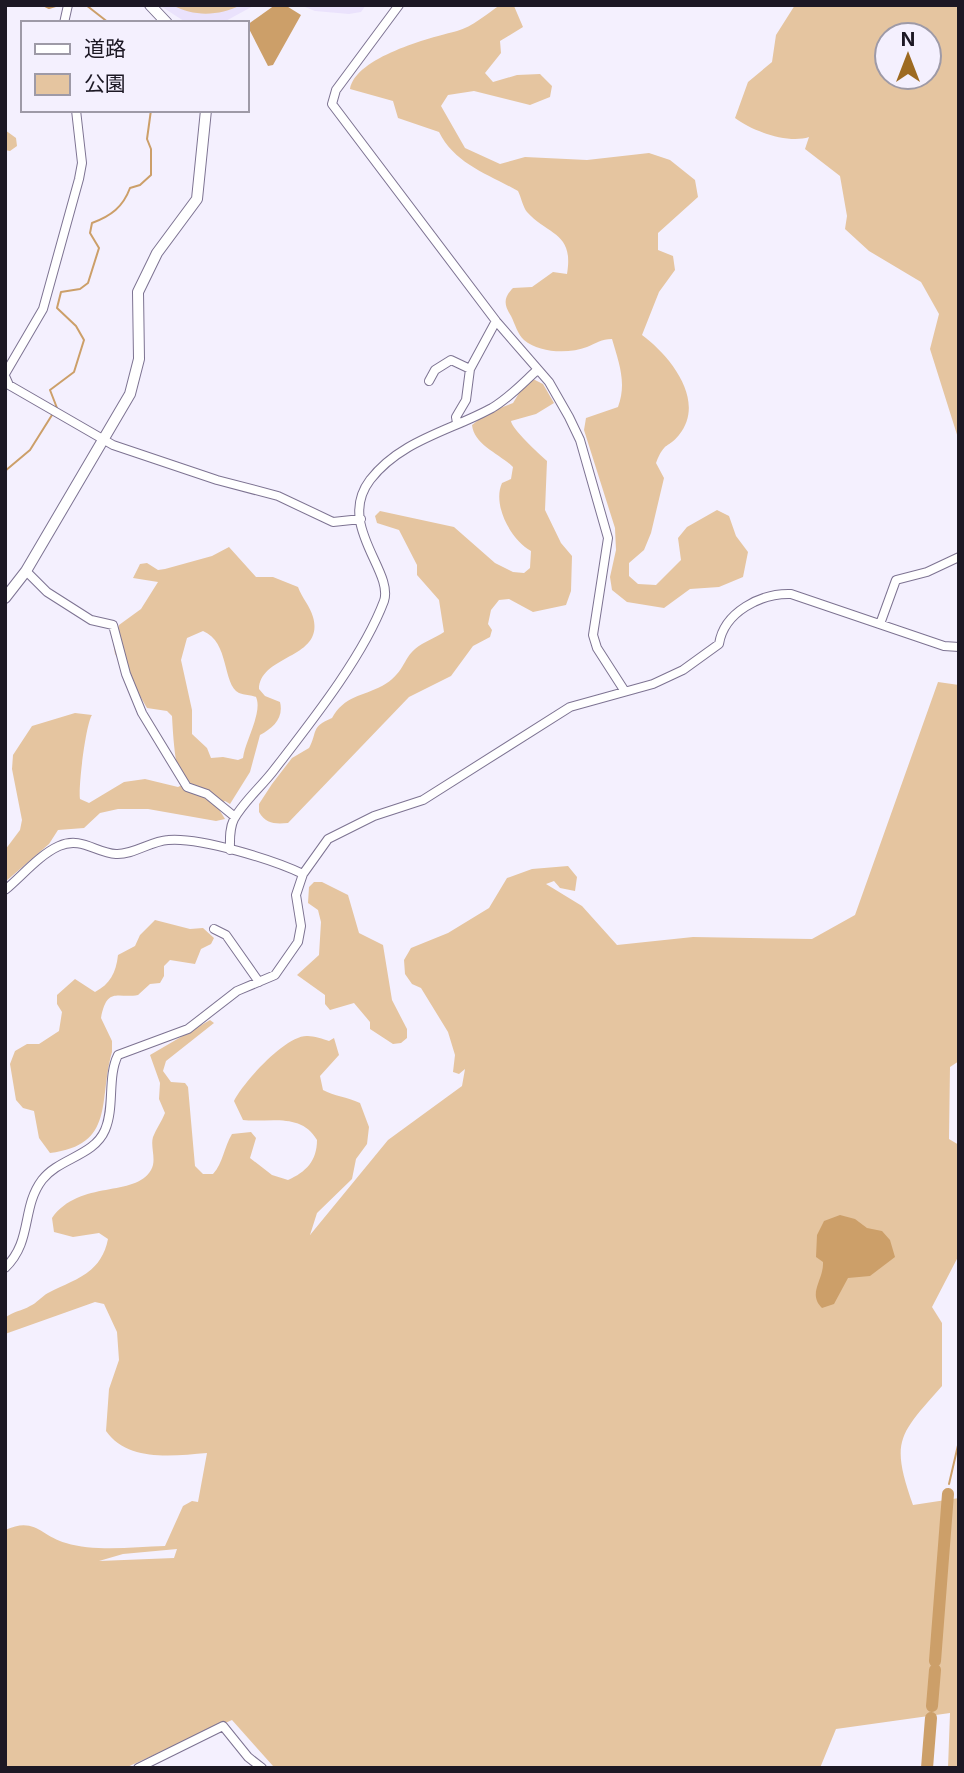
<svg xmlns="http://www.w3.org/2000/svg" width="964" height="1773" viewBox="0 0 964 1773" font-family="Inter,'Noto Sans JP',sans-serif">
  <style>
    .built { fill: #eae2fc }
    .green { fill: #e5c5a0; fill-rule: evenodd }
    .water { fill: #cc9f69 }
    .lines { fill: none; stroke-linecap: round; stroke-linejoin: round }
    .stream { stroke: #cc9f69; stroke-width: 2 }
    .river { stroke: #cc9f69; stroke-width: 12 }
    .minor-casing { stroke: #7d7392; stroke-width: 10 }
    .tertiary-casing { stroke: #7d7392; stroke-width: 12 }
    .minor { stroke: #fff; stroke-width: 8 }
    .tertiary { stroke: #fff; stroke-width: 10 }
  </style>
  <rect width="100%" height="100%" fill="#f4f0fe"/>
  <path class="built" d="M159,5H255L222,23H187Z
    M300,5H366L361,12L349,14L315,11Z"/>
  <path class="green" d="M172,5H241C219,16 194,17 172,5Z
    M500,5L514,6L523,27L500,41L501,53L485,73L493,82L517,75L540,74L552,86L550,97L530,105L474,91L448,95L441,106L465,148L500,164L525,157L587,160L649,153L670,160L695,180L698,197L658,233V250L673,256L675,270L659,292L642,335C669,355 707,400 679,435C668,449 665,440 656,463L664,478L651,533L644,550L629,563V576L638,584L656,585L681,560L678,538L687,527L717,510L729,516L736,536L748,552L743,577L719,587L690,589L664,608L627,602L612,590L610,577L616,550L615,528L584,430L586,418L618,407C627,383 619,363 612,339C601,339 597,343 587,347C569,354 539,353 524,340C518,335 515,324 511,316C504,305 503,298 513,288L532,287L553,272L567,274C574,232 549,236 527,212C523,207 521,197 518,191C488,174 455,164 439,132L398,118L393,101L350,89C356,57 429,38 457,31C472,27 488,13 500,5Z
    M795,5H959V441L930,349L939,314L921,282L869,251L845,229L847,216L840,176L805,149L809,137C788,144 752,131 735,118L748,82L772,62L776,35ZM887,35H929V77H887Z
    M5,130L16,138L17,146L10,151L5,150Z
    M529,377L543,384L554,403L536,414L511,421C512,429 538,453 547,461L545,510L561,543L572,556L571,591L566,605L533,612L509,599L499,600L491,610L488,624L492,630L490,637L473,646L451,676L409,697L288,823C275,824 266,824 259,812V804L272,784L292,758L309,748C318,732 310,727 332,718C344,696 363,696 382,686C404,674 403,659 415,649C423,642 435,638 444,632L439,600L417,575V565L399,530L377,523L375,516L380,511L454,527L495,563L513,572L524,573L530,568L531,551C511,540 492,505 502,483L511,479L513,467C500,454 474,445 472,425L487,413L513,403Z
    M229,547L256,577H273L298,587C302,598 310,606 313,617C325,659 260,654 259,689L265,696L280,702C284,718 273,728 260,735L250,772L230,804L225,801L217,806L225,819L216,821L148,809H118L100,813L84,828L58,830L49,844L5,882V850L20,830L22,820L12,769L13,755L32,726L75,713L92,715C86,723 78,787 80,799L89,803L124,782L145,779L178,787L182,785C175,767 173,735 172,716L167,711L147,708L115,654L113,642L119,625L141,609L158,582L133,578L140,564L147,563L158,570L165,569L212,556ZM203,631C230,642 222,684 239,693C244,695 251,695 256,697C263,712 245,741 243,758L238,760L223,757L211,758L207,748L192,734V710L181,660L187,638Z
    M938,682L959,685V1061L950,1067L949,1139L959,1145V1255L932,1307L942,1323V1386C899,1435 890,1440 913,1505L959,1498V1768H948L950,1713L836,1729L820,1768L273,1766L232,1720L125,1768H5V1530C35,1516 41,1536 66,1543C95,1552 134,1547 165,1546L183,1506L192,1501L198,1502L207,1453C172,1456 128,1462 106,1431L109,1389L119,1360L117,1332L104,1304L95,1302L5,1334V1318C13,1311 22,1311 30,1306C37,1303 42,1296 48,1293C75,1279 101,1274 108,1239L99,1233L73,1237L54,1232L52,1218C80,1179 135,1198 151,1170C157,1160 150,1147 153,1137C156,1129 162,1121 165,1113L159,1099L160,1083L150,1055L210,1020L214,1023L166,1061L163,1071L171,1082L185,1083L188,1087L195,1166L203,1174H213C223,1163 224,1147 232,1134L251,1132L256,1138L250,1158L272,1175L288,1180C306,1172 317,1161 317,1140C301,1112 268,1123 243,1120L234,1101C242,1084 286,1034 308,1036C313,1036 324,1039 329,1041L334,1038L339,1055L320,1076L323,1090C334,1096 347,1097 360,1103L369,1127L367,1144L356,1159L352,1179L317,1213L310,1235L388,1140L462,1086L465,1069L459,1074L453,1072L455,1055L448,1032L421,988L412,984L405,974L404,960L411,948L448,933L489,908L507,878L532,869L568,866L577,877L575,891L560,888L554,881L546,884L582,906L617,945L693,937L812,939L855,915ZM177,1549L174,1558L99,1561L123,1554Z
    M314,882H322L348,895L359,933L383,945L392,1000L407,1029V1038L401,1043L393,1044L370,1029V1022L354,1003L330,1010L325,1004V995L297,975L319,955L321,922L318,910L308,903L309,887Z
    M155,920L190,929L203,928L214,938L211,944L201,949L195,964L170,960L164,966V976L160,983L150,984L138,995C118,999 107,986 101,1018L112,1041V1052C98,1100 116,1145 50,1153L39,1138L34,1111L23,1108L16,1100L10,1064L15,1051L27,1044H39L59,1031L62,1012L57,1004V995L75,979L95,992C110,984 116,973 118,955L135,946L140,935Z"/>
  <path class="water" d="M275,5H285L301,15L273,65L268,66L247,25Z
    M840,1215L855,1219L867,1228L882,1231L890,1240L895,1257L870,1276L848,1278L834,1304L822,1308C807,1293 824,1280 823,1262L816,1257L817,1235L824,1221Z"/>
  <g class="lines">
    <path class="stream" d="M43,5L49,8L59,5
      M86,5L109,23
      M57,408L50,390L74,372L84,340L76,326L57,308L61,292L80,289L88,283L99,248L90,233L92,223C111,216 123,207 130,188L140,185L151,175V149L147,139L151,110
      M5,471L30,450L52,415
      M949,1484L959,1441"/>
    <path class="river" d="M935,1661L948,1494
      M932,1706L935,1670
      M927,1768L931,1718"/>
    <defs>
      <path id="minor" d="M399,5L336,90L332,104L496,321L549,382L569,417L580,440L608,538L593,635L597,648L624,690
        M64,23L68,5
        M5,374L43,309L79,179L82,163L76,110
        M5,376L9,385L113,445L217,480L278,496L333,522L361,519
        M429,381L435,370L451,360L470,369
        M457,423L456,417L466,400L470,369L496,321
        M26,571L47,592L91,620L113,625L126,674L142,713L187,787L207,794L235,817
        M880,624L896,580L927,572L959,557
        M230,850C230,840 229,829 234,819C244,801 262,786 274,770C311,722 363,657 384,601C394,571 336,525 370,480C401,440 450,431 492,408C509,398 522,384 536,371
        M5,890C22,876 39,855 59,846C81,836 96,853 116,854C133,855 151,841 168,840C200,837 274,860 303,874
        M214,929L226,935L259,982
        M5,1268C33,1241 21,1208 42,1180C59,1158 94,1156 105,1130C115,1107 107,1077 118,1055L188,1029L237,991L275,975L298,942L301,926L296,895L303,874L328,839L374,816L423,800L570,707L653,684L683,670L719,644C724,612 761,593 791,594L944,646L959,647
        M138,1768L223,1726L248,1757L262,1768"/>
      <path id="tertiary" d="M150,5L167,23
        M5,598L26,571L130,394L139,359L138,292L157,253L197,199L206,110"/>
    </defs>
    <use href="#minor" class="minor-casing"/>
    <use href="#tertiary" class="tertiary-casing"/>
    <use href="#minor" class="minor"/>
    <use href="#tertiary" class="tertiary"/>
  </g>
  <rect width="964" height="1773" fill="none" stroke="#1c1824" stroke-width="14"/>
  <rect x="21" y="21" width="228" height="91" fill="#f4f0fe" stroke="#9e9aa7" stroke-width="2"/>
  <rect x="35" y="44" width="35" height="10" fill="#ffffff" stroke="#9e9aa7" stroke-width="2"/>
  <text x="84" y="56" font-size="21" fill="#1c1824">道路</text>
  <rect x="35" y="74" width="35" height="21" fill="#e5c5a0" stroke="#9e9aa7" stroke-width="2"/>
  <text x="84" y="91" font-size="21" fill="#1c1824">公園</text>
  <g transform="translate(908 56)"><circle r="33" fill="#f4f0fe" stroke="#9e9aa7" stroke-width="2"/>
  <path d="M0-5L12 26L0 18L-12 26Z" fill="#9d6a21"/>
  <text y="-10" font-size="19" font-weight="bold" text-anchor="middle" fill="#1c1824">N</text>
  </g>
</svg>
